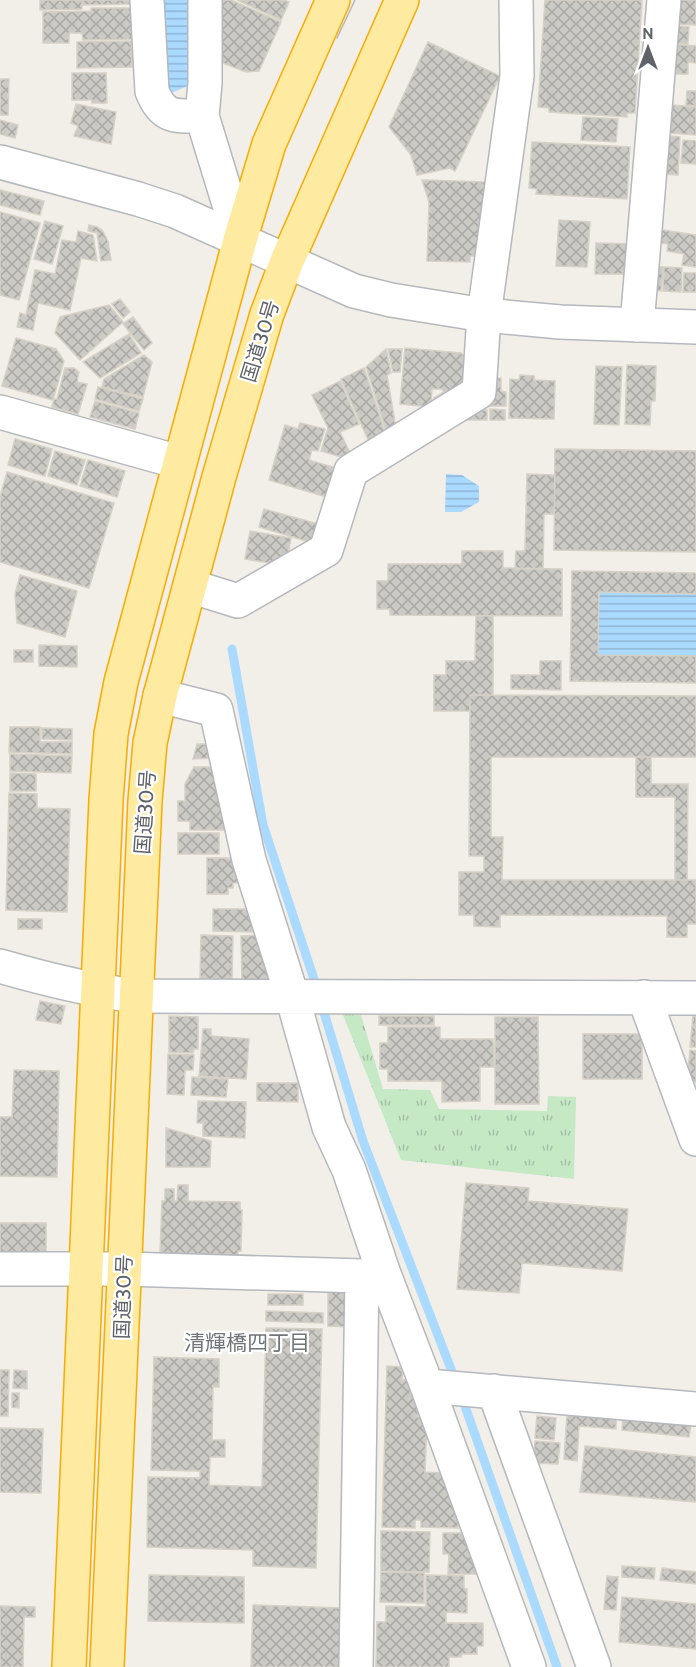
<svg xmlns="http://www.w3.org/2000/svg" width="696" height="1667" viewBox="0 0 696 1667" font-family="Cabin,'Noto Sans JP',sans-serif">
  <style>
    .park { fill: url(#park-tufts) }
    .water { fill: url(#water-rules) }
    .lines { fill: none; stroke-linecap: round; stroke-linejoin: round }
    .stream { stroke: #aadaff; stroke-width: 9 }
    .building { fill: url(#building-cross-hatch); stroke: #d6d1c6; stroke-width: 1.5 }
    .minor-casing { stroke: #b5b8bc; stroke-width: 36 }
    .tertiary-casing { stroke: #b5b8bc; stroke-width: 36 }
    .trunk-casing { stroke: #f9ab00; stroke-width: 36 }
    .minor { stroke: #fff; stroke-width: 33 }
    .tertiary { stroke: #fff; stroke-width: 33 }
    .trunk { stroke: #feeaa1; stroke-width: 33 }
    .tram { stroke: #b6b7b8; stroke-width: 1.5 }
    .labels { text-anchor: middle; stroke-width: 4.5; stroke-linejoin: round; paint-order: stroke }
    .street-label { font-size: 20px; fill: #5f6368; stroke: #fff }
    .neighbourhood-label { font-size: 21px; fill: #70757a; stroke: #fff }
  </style>
  <defs>
    <pattern id="park-tufts" width="24" height="20" patternUnits="userSpaceOnUse" patternTransform="scale(1.5)"><rect width="24" height="20" fill="#c5e8c5"/><path d="M3 7l-1-3M5 7V3M7 7l1-3M15 17l-1-3M17 17v-4M19 17l1-3" fill="none" stroke="#a3c0a4"/></pattern>
    <pattern id="water-rules" width="6" height="5" patternUnits="userSpaceOnUse" patternTransform="scale(1.5)"><rect width="6" height="5" fill="#aadaff"/><path d="M0 2.5h6" fill="none" stroke="#8eb4d2"/></pattern>
    <pattern id="building-cross-hatch" width="8" height="8" patternUnits="userSpaceOnUse" patternTransform="scale(1.5)"><rect width="8" height="8" fill="#cccac5"/><path d="M0 0l8 8M0 8l8-8" fill="none" stroke="#a9a8a4"/></pattern>
  </defs>
  <rect width="100%" height="100%" fill="#f1efe8"/>
  <path class="park" d="M359,1008L383,1089L430,1090L439,1109L547,1111L548,1096L576,1097L574,1179L401,1160L341,1010Z"/>
  <path class="water" d="M163,0H192V84L167,95Z
    M446,474L462,475L479,486V502L461,512H445Z
    M599,592L696,594V656L598,655Z"/>
  <g class="lines">
    <path class="stream" d="M232,649L263,825L312,973L363,1141L456,1382
      M461,1395L557,1667"/>
  </g>
  <path class="building" d="M40,0H82V9L40,10Z
    M83,0H130V4L83,5Z
    M220,0H231L281,22L259,71L246,72L220,62Z
    M237,0H284L289,2L281,20Z
    M545,0H642L635,113H627V117L549,112V108L538,107Z
    M675,0H696V25L674,24Z
    M91,8H133V39L83,40L82,33H69V43H43V12L91,11Z
    M673,26L689,27L688,44L672,43Z
    M131,41L132,67L77,68V42Z
    M428,42L500,76L455,171L450,168L417,175L411,155L389,127Z
    M672,44L696,46V63L688,62V74H671Z
    M72,73H106L107,103H92V100H72Z
    M0,79H9L8,115H0Z
    M687,91H696V106L686,105Z
    M76,104L116,112L111,144L74,136L78,126L71,123Z
    M672,105L696,107V135L670,133Z
    M583,117L618,119L616,142L581,140Z
    M0,120L18,125L15,138L0,134Z
    M668,136L680,137L678,175L662,174Z
    M683,140L696,141V164L681,163Z
    M532,142L630,147L627,199L536,194L537,189L529,188Z
    M422,180L485,182L482,256H470V262L427,261L429,202Z
    M0,190L44,201L40,215L0,205Z
    M0,212L40,223L19,300L0,295Z
    M559,220L590,222L587,267L556,266Z
    M45,221L63,226L52,264L34,259Z
    M89,225L97,227L102,230L108,241L111,260L101,261L97,233L88,231Z
    M656,229L696,235V267L682,265L684,254L667,251L668,244L654,242Z
    M78,231L93,235L97,261L81,258L70,310L38,303L33,330L17,327L20,313L26,315L35,270L55,274L62,240L76,242Z
    M596,243L635,244L626,274H595Z
    M647,266L663,267L661,291L647,290Z
    M664,267L682,268L681,292L663,291Z
    M684,273H696V292H683Z
    M120,299L130,312L123,318L112,304Z
    M109,305L123,322L80,360L55,333L60,317Z
    M133,317L152,343L144,350L123,324Z
    M129,334L141,353L100,378L83,362Z
    M16,338L56,349L64,361L53,400L2,386Z
    M405,348L461,353L469,360L467,386L438,404L434,398L444,392L442,389H432L431,407L400,404Z
    M386,349L391,373L387,375L396,428L387,433L366,367Z
    M388,349H402L400,372H393Z
    M144,355L152,362L143,397L102,387L104,379Z
    M627,365L656,366L655,401H651L650,425L625,424Z
    M596,366L622,367L619,425L594,424Z
    M65,368H74L79,372L77,382L87,384L78,414L52,407L54,399H57Z
    M364,368L386,435L369,442L341,379Z
    M520,375L534,376V380L555,381L554,419L509,418L510,379L519,380Z
    M490,378H501V391L506,392V406H490Z
    M340,381L359,424L340,432L351,455L344,458L321,451L328,428L312,395Z
    M98,387L143,399L139,411L95,399Z
    M95,401L139,413L135,429L90,417Z
    M490,409L505,410V420H490Z
    M468,410H487V420H464Z
    M300,423L325,429L318,451L312,450L309,460L339,469L330,498L269,480L285,425L298,429Z
    M15,439L52,449L45,476L8,465Z
    M555,449L696,451V552L554,550Z
    M55,451L85,460L77,485L48,476Z
    M88,460L125,471L117,497L80,486Z
    M7,472L114,503L89,588L0,562V497Z
    M527,474L555,475L554,514H544L543,569H515L516,551H525Z
    M264,509L322,525L316,544L259,527Z
    M250,531L291,538L286,566L245,559Z
    M462,551H503V568L562,569V616L390,615V609H377V581H388V564H462Z
    M572,571L696,573V594L599,592L598,655L696,656V683L570,681Z
    M20,575L77,591L65,637L17,623L15,594Z
    M476,616H493V695H470V711H434V675H446V661H475Z
    M39,645L77,646V667L39,666Z
    M14,650H33V662H14Z
    M540,661H561V690L511,689V675H540Z
    M470,695L696,696V757H491V837H503L502,880H696V924H687V937H667V916L500,915V927L474,926V915H459V872H484V856H469Z
    M10,727H40V742H72V754L9,752Z
    M42,728L72,729V740L42,739Z
    M197,744H210L211,758L193,759Z
    M10,754L72,756L71,773L10,771Z
    M636,757H651V784H688L687,880H675V797H636Z
    M194,767H215L225,811V830H190V821H178V801H185V784Z
    M10,773L36,774V791H10Z
    M9,793L37,794V808L70,809L67,912L6,910Z
    M178,833H219V854H178Z
    M207,858H239V883H233V888H228V894H207Z
    M213,909H252V932L213,931Z
    M18,919H42V929H18Z
    M201,935L233,936L232,980L200,979Z
    M261,935L273,972L268,980H242L241,936Z
    M40,1001L65,1006L61,1024L36,1020Z
    M169,1016L198,1017V1049H194L193,1053L169,1052Z
    M379,1016H434V1025H379Z
    M693,1016H696V1047H690Z
    M495,1017H538L539,1104H495Z
    M388,1027H440V1039H493L494,1067H480V1101L442,1102V1081H388V1069H380V1043H388Z
    M203,1029H211V1036L249,1039L246,1079L199,1076Z
    M583,1034H642V1079H583Z
    M690,1050L696,1051V1082L687,1081Z
    M168,1054L194,1055L193,1070H185L184,1095L167,1094Z
    M14,1070L59,1071L57,1177L0,1176V1117H12Z
    M192,1077L228,1079L226,1097L191,1095Z
    M257,1083H298V1102L257,1101Z
    M198,1101L246,1102L245,1138L203,1136V1123H197Z
    M166,1128L211,1141L210,1167H166Z
    M466,1183L529,1188L528,1201L628,1209L622,1271L522,1263L519,1293L457,1289Z
    M178,1185H188V1201L240,1202V1210H242L241,1251H238V1255L160,1253L162,1201H165V1189H174V1201H177Z
    M0,1223H46V1252H0Z
    M328,1291H350V1327L328,1326Z
    M268,1294H303V1305H268Z
    M266,1311L323,1313V1323L266,1321Z
    M266,1328L322,1329L316,1568L253,1566V1550L147,1547L148,1477L200,1478V1471L151,1470L154,1357L219,1359V1387H213L212,1440H225V1457H210L209,1485L262,1487Z
    M387,1366L403,1367L402,1380H410V1395H418V1417H427L425,1472L442,1473L452,1486L451,1504L458,1505V1528L421,1527V1520H415V1528L382,1527Z
    M0,1370H9L8,1416H0Z
    M14,1370L27,1371V1389L13,1388Z
    M12,1393H19V1408L12,1407Z
    M567,1415L616,1418V1429L579,1426L577,1461L564,1459Z
    M537,1416L556,1418L554,1440L535,1438Z
    M623,1418L691,1425L689,1437L622,1430Z
    M0,1428L43,1429L41,1493L0,1492Z
    M535,1441L560,1443L558,1464L533,1463Z
    M585,1446L696,1457V1502L580,1492Z
    M381,1531L430,1532L429,1572L381,1571Z
    M443,1533H472L478,1574H448L449,1554H443Z
    M622,1566L655,1568L654,1579L622,1577Z
    M662,1568L696,1572V1584L660,1580Z
    M381,1572L424,1573V1603L380,1602Z
    M149,1575L244,1577V1623L148,1621Z
    M426,1575L464,1576V1589H467V1613L446,1612V1623H483V1646H477V1654H462L461,1657H449V1667H376L377,1622H386V1606L426,1607Z
    M607,1576L618,1577L616,1610L604,1609Z
    M622,1597L696,1604V1649L619,1642Z
    M253,1605L342,1608L340,1667H251Z
    M0,1606L35,1607V1617H24L23,1667H0Z"/>
  <g class="lines">
    <defs>
      <path id="minor" d="M147,0L152,91C163,119 176,116 202,116L240,240
        M202,116L205,83V0
        M637,325L664,0
        M0,412L179,462
        M190,586L238,601L326,550L351,471L479,392L484,315L517,76L516,0
        M160,696L216,710L249,860L292,996L329,1127L349,1170L384,1274L427,1386L529,1667
        M0,966C45,979 89,990 136,996L696,998
        M644,997L696,1139
        M0,1269H124L362,1276L382,1274
        M427,1386L696,1409
        M494,1391L594,1667
        M356,1667L362,1276"/>
      <path id="tertiary" d="M0,162L138,199L175,211L354,291L391,300L484,315L560,322L696,327"/>
      <path id="trunk" d="M69,1667L106,800L111,734L121,682L240,240L269,144L333,0
        M107,1667L145,801L150,743L160,696L219,477L267,314L287,261L402,0"/>
    </defs>
    <use href="#minor" class="minor-casing"/>
    <use href="#tertiary" class="tertiary-casing"/>
    <use href="#trunk" class="trunk-casing"/>
    <use href="#minor" class="minor"/>
    <use href="#tertiary" class="tertiary"/>
    <use href="#trunk" class="trunk"/>
    <path class="tram" d="M337,38L355,0"/>
  </g>
  <g class="labels">
    <g class="street-label">
      <text transform="translate(260 341) rotate(-73)" y="7">国道30号</text>
      <text transform="translate(145 812) rotate(-86)" y="7">国道30号</text>
      <text transform="translate(123 1297) rotate(-88)" y="7">国道30号</text>
    </g>
    <g class="neighbourhood-label">
      <text x="247" y="1350">清輝橋四丁目</text>
    </g>
  </g>
  <g transform="translate(648 48)" stroke="#ffffff" stroke-width="4.5" paint-order="stroke">
  <path d="M0-4.5L10 22L0 15L-10 22Z" fill="#5f6368"/>
  <text y="-9" font-size="16" font-weight="bold" text-anchor="middle" fill="#5f6368">N</text>
  </g>
</svg>
